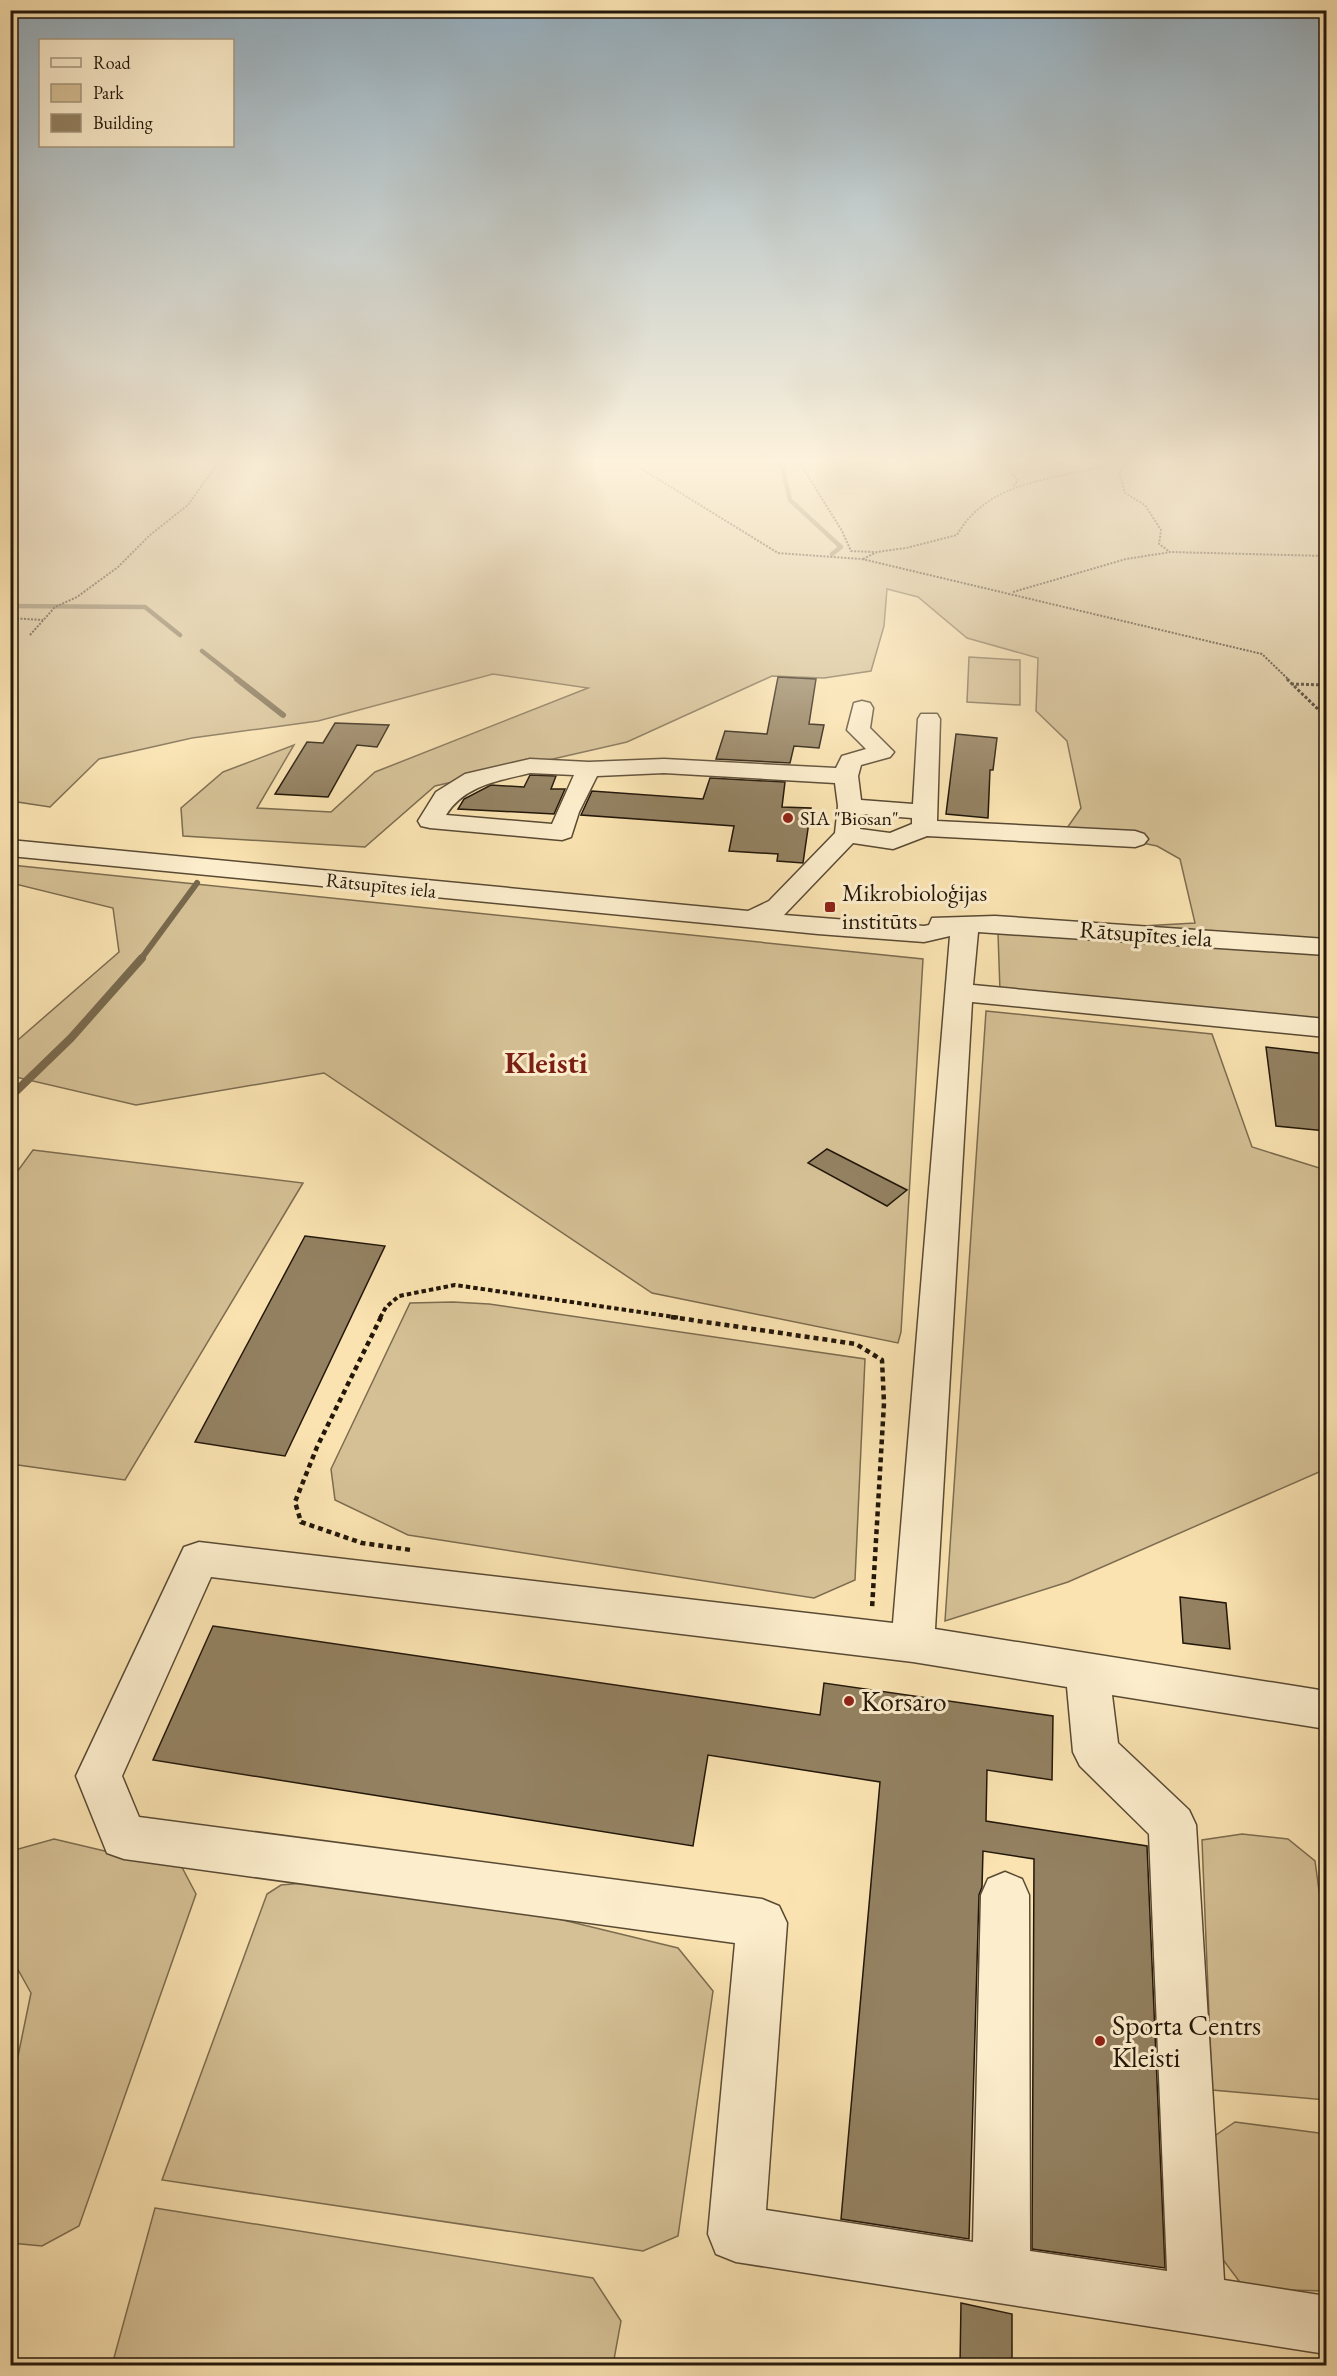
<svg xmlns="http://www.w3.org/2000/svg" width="1337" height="2376" viewBox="0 0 1337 2376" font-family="'EB Garamond',serif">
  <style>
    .green { fill: #d5c095; stroke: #7c6c50; stroke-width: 1.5 }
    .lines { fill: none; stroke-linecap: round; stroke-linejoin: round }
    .stream-far2 { stroke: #78684c; stroke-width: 4.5 }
    .stream-far1 { stroke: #78684c; stroke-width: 6 }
    .stream { stroke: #78684c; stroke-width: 8 }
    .building { fill: #938161; stroke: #23170a; stroke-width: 1.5 }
    .minor-casing { stroke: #594a34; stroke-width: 3 }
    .path-far3 { stroke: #23170a; stroke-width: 2; stroke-dasharray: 2 1.5; stroke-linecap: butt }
    .path-far2 { stroke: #23170a; stroke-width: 3; stroke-dasharray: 3 2; stroke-linecap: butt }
    .path-far1 { stroke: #23170a; stroke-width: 4; stroke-dasharray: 4.5 3; stroke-linecap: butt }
    .path { stroke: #23170a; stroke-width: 4.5; stroke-dasharray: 5 4; stroke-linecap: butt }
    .minor { fill: #fcedcc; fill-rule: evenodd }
    .poi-dot { fill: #8f2418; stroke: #fcedcc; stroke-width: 2 }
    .labels { text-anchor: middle; stroke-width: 6; stroke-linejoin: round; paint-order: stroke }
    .far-poi-label { font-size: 20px; fill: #23170a; stroke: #fcedcc; text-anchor: start }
    .far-street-label { font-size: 20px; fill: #23170a; stroke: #fcedcc }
    .poi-label { font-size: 24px; fill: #23170a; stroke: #fcedcc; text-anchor: start }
    .street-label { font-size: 24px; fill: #23170a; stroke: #fcedcc }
    .near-poi-label { font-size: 28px; fill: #23170a; stroke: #fcedcc; text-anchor: start }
    .district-label { font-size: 30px; font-weight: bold; fill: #7a1f14; stroke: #fcedcc }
  </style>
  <rect width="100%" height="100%" fill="#fae3b1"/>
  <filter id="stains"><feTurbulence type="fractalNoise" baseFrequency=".00333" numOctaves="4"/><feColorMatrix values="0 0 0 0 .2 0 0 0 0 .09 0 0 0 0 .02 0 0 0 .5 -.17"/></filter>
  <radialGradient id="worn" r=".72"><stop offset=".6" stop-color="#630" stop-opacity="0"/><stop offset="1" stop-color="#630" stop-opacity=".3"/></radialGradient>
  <path class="green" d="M10,463H1326V1020L1000,991L998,934L1195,923L1180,859L1157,846L1067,828L1081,808L1067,741L1036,711L1038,658L967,638L918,597L887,589L884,626L871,671L824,678L772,676L627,742L435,786L365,847L183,836L181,808L223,772L294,745L257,808L331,812L375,772L588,688L493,674L318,721L192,738L99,759L50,807L11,801Z
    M969,657L1020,660V705L967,702Z
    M11,865L923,959L901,1332L898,1343L652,1293L324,1073L136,1105L11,1076V1046L119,952L113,908L11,883Z
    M986,1011L1212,1034L1252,1147L1326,1170V1469L1068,1582L945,1621Z
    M33,1150L303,1183L125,1480L11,1464V1180Z
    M453,1302L489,1304L865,1359L855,1580L814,1598L408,1535L335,1500L331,1469L410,1303Z
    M1242,1834L1288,1839L1315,1861L1326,1942V2100L1212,2090L1202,1840Z
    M54,1839L109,1852L176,1856L196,1894L79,2226L42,2246L11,2243V2090L31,1993L11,1957V1851Z
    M303,1883L530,1912L678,1948L713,1991L678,2236L643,2251L162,2180L267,1894L281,1885Z
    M1235,2122L1326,2134V2291L1245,2289L1221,2257L1207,2141Z
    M155,2208L593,2278L621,2321L613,2365H112Z"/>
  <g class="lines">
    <path class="stream-far2" d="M778,463L782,466L790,500L841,547L832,554
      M10,606L145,607L180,635
      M202,651L239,680"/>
    <path class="stream-far1" d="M237,679L283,715
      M141,959L197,883"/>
    <path class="stream" d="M10,1097L71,1038L142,958"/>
  </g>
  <path class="building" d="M778,677L816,679L809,724L824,725L819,748L794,746L790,763L716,759L725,731L767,734Z
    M335,723L389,725L377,747L357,745L328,797L275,794L307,742L323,743Z
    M956,734L997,738L993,770H990L988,818L946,814Z
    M530,775L556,776L551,789H565L554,814L458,809L464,799L491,785L524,787Z
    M710,778L785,782L782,807L811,808L803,863L777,861L778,854L729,851L734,826L581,815L592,791L703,799Z
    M1266,1047L1326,1054V1131L1276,1126Z
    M827,1149L907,1190L887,1206L808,1163Z
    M305,1236L385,1246L285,1456L195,1442Z
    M1180,1597L1226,1603L1230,1649L1183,1643Z
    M213,1626L820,1715L824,1683L1053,1716L1052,1780L987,1770L986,1821L1147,1846L1165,2268L1032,2249L1034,1859L983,1851L982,1887L979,1895L969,2239L841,2219L880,1782L708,1755L693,1846L153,1760Z
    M961,2303L1012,2314V2366H960Z"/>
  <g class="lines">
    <defs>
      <path id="minor" d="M862,701L870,703L873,708L870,728L894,752L890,757L861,765L858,776L861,800L913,804L918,719L921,714H937L940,719L937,821L1135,831L1144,834L1148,839L1144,844L1135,847L927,836L893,849L853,843L784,915L924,926L929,925L932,918L995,916L1326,939V955L978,932L973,985L1326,1019V1037L972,1002L935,1629L1326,1691V1729L1112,1695L1118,1743L1189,1810L1196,1825L1224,2280L1326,2296V2354L736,2262L716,2254L708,2234L735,1943L124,1859L107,1853L76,1776L184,1547L199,1542L893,1623L950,936L924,942L818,934L10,856V840L748,911L769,901L835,833L838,806L835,783L664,773L597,776L579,812L571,837L562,840L430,828L421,826L418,821L436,792L465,774L530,759L589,762L664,759L836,768L842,756L866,749L847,730L854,703ZM530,773L574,775L552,824L446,815C465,785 498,781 530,773ZM861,814L912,818V824L890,833L860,829ZM211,1577L913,1662L1067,1687L1073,1752L1080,1766L1149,1834L1167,2271L1030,2251L1029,1895L1022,1879L1005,1872L988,1879L981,1895L973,2242L766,2210L787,1923L779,1906L762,1899L139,1817L122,1776Z"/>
    </defs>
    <use href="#minor" class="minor-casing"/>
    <path class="path-far3" d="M632,463L778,553L862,559L1262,654L1289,680
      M800,463L842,531L851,551L874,552
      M1003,463L1018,480L1013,487
      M1129,463L1119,471L1125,493L1145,505L1161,530L1159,544L1170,552
      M1304,463L1326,470
      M863,559L877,552L906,548L957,535C989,478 1061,479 1118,463
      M1013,592L1126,559L1171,552L1326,556
      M10,618L43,620
      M30,635L55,607L77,597L118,567L150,535L188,505L218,463"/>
    <path class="path-far2" d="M1287,679L1326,717
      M1291,684L1326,685"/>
    <path class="path-far1" d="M380,1318L386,1307L399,1296L455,1285L681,1318"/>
    <path class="path" d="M381,1317L317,1447L295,1502L301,1522L362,1543L411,1550
      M671,1317L856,1344L882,1360L884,1403L872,1609"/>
    <use href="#minor" class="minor"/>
  </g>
  <linearGradient id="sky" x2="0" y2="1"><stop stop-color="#92abbb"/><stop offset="0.58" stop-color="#fdf2dc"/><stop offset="1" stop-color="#fdf2dc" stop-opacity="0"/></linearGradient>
  <rect width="1337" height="796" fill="url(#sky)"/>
  <g class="poi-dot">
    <circle cx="788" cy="818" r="6"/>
    <rect x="824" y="901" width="12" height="12" rx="3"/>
    <circle cx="849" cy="1701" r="6"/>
    <circle cx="1100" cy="2041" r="6"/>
  </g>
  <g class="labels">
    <g class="far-poi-label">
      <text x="800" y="825">SIA "Biosan"</text>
    </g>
    <g class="far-street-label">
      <text transform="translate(381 885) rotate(6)" y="7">Rātsupītes iela</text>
    </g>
    <g class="poi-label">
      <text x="842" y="901">Mikrobioloģijas<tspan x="842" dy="28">institūts</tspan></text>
    </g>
    <g class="street-label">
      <text transform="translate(1146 934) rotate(4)" y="8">Rātsupītes iela</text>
    </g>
    <g class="near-poi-label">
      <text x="861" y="1711">Korsaro</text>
      <text x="1112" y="2035">Sporta Centrs<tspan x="1112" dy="32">Kleisti</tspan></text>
    </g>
    <g class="district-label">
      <text x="546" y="1073">Kleisti</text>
    </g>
  </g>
  <rect width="1337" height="2376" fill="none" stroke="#fae3b1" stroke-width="36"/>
  <rect x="12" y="12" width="1313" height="2352" fill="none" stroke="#23170a" stroke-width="3"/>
  <rect x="18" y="18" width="1301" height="2340" fill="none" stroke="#23170a" stroke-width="1.5"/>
  <rect x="39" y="39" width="195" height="108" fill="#fcedcc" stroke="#a5977e" stroke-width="1.5"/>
  <rect x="51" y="58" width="30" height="9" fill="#fcedcc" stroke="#a5977e" stroke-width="1.5"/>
  <text x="93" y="69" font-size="18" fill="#23170a">Road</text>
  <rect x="51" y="84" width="30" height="18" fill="#d5c095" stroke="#a5977e" stroke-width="1.5"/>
  <text x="93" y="99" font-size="18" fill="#23170a">Park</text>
  <rect x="51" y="114" width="30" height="18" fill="#938161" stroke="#a5977e" stroke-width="1.5"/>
  <text x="93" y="129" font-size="18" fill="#23170a">Building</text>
  <rect width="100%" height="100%" filter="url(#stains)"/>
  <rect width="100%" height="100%" fill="url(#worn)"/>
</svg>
